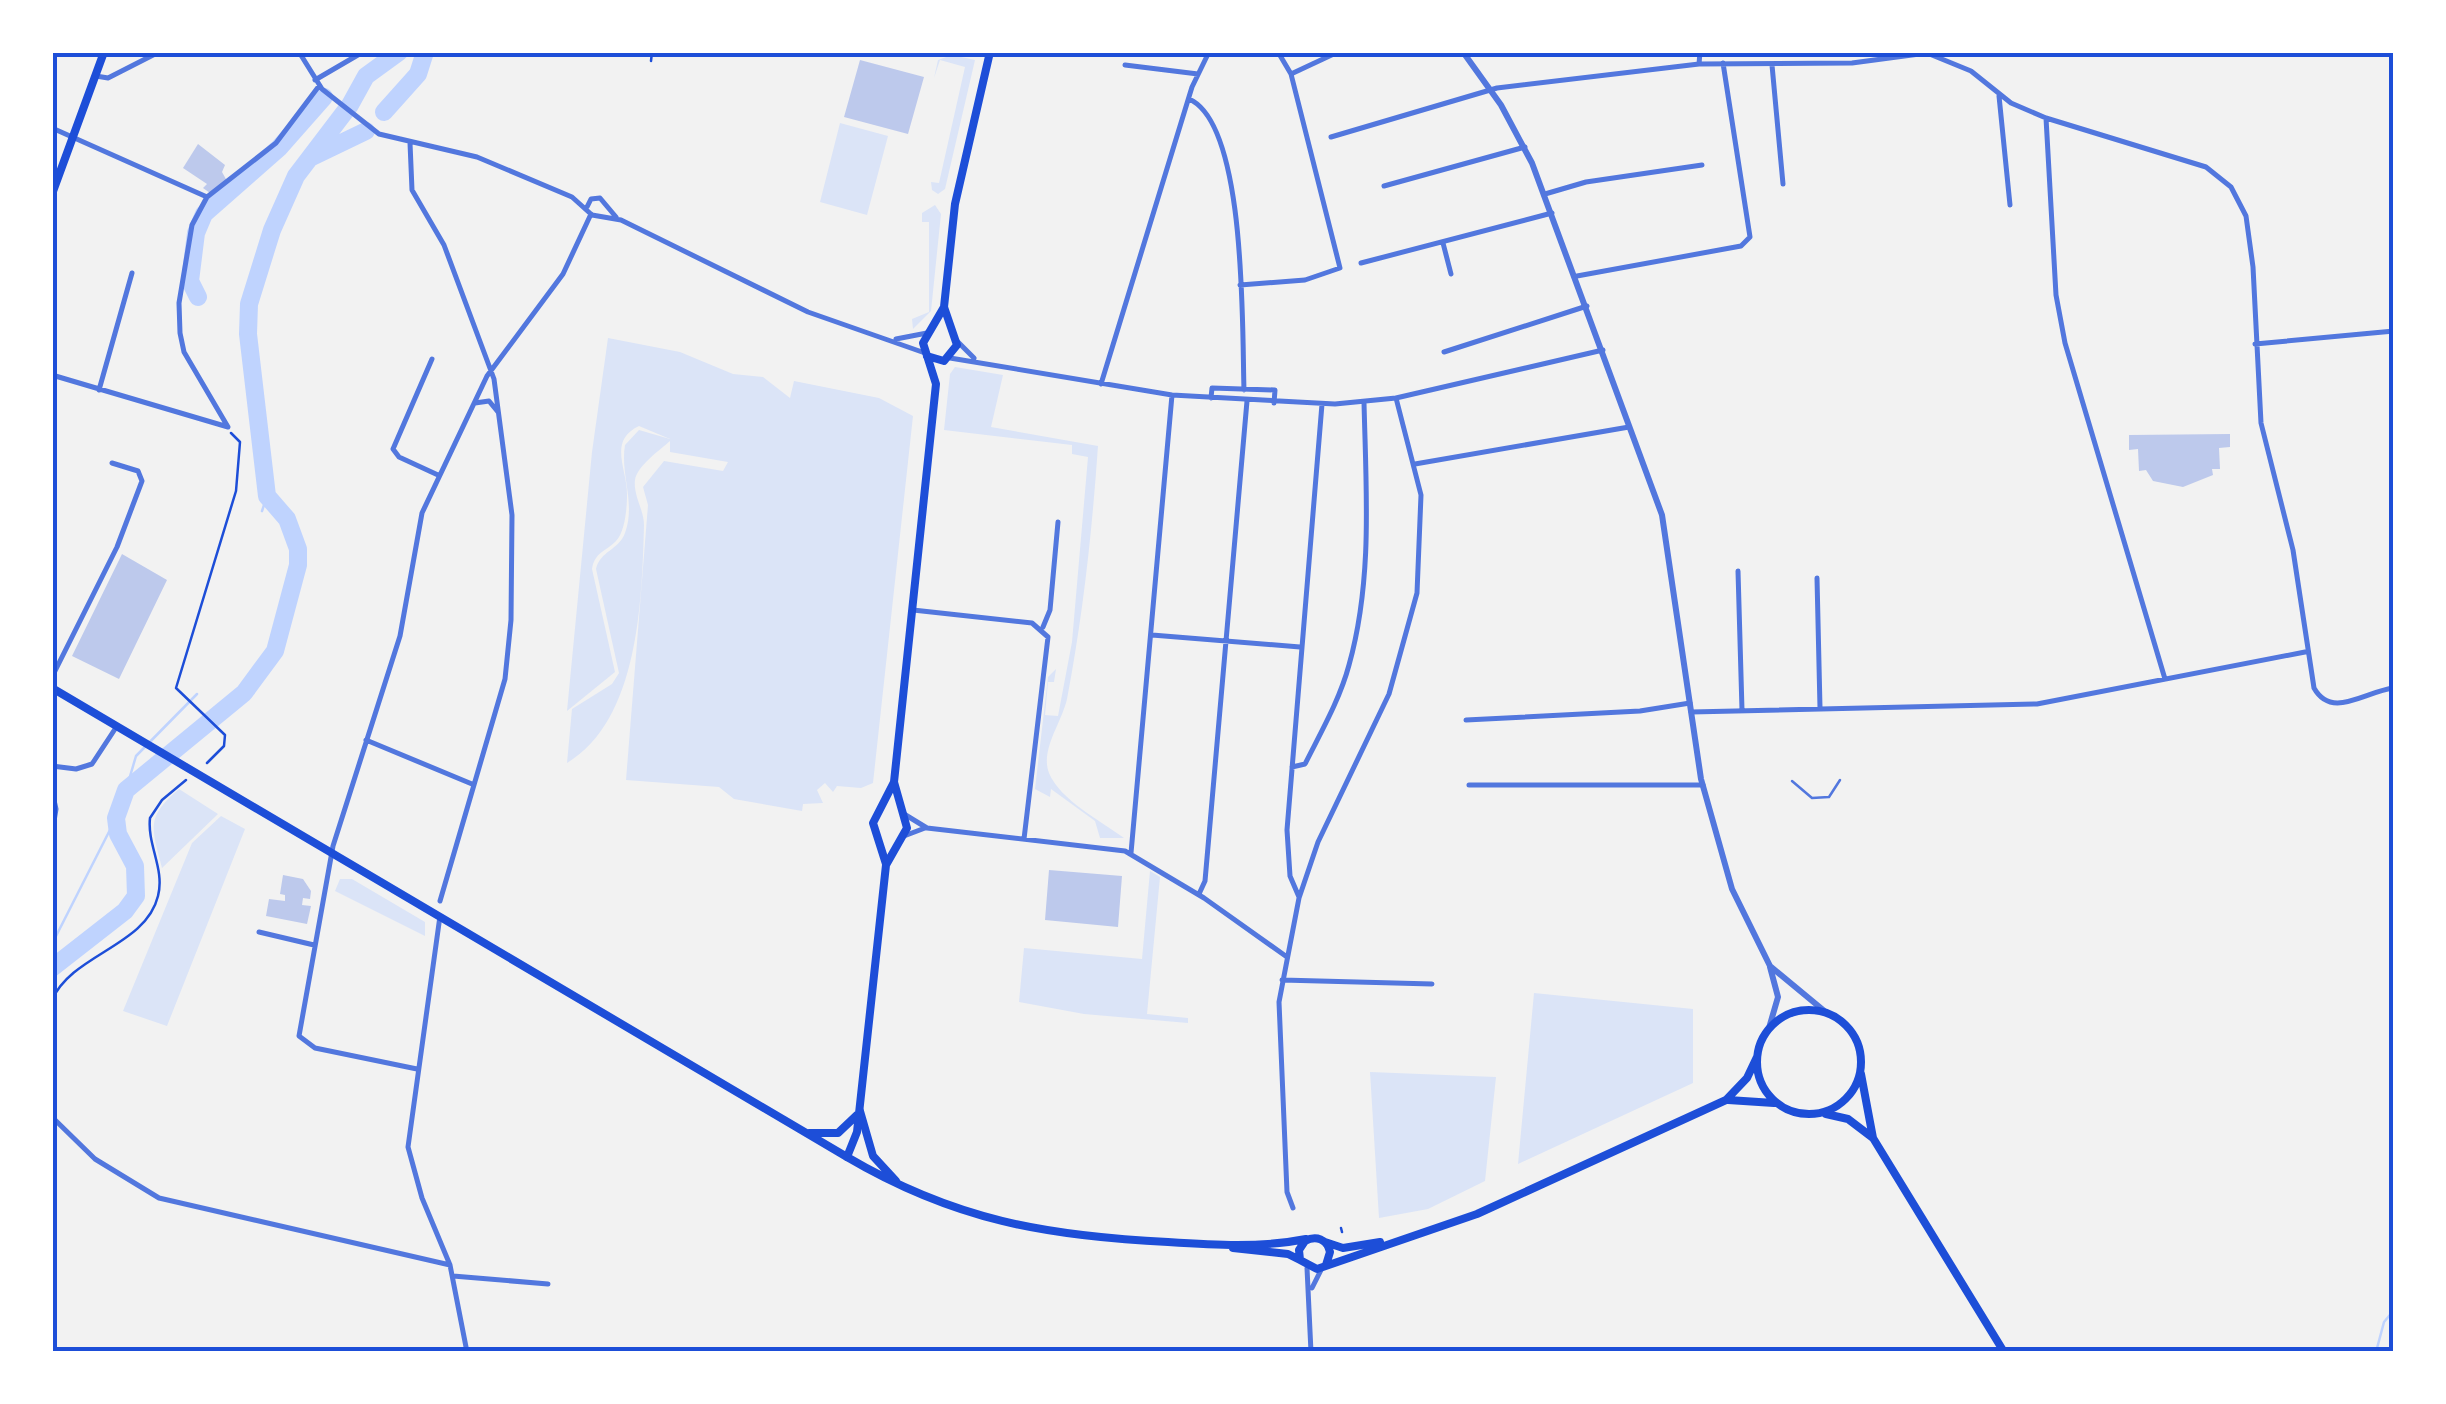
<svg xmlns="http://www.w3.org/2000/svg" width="2446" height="1404" viewBox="0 0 2446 1404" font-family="'Sofia Sans Condensed',sans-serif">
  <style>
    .green { fill: #dbe4f7 }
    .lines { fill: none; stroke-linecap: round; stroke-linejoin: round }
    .stream { stroke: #bfd3fe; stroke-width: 2.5 }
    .river { stroke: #bfd3fe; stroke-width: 18 }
    .building { fill: #bdc9ec }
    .path { stroke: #1d4ed8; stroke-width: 2.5 }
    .service { stroke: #5277de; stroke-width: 2.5 }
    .minor { stroke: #5277de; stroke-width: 5 }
    .tertiary { stroke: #5277de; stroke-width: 6 }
    .secondary { stroke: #1d4ed8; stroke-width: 8 }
    .primary { stroke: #1d4ed8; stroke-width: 8 }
    .neatline { fill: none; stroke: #1d4ed8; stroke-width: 4 }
  </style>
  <rect width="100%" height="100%" fill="#f2f2f2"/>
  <path class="green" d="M952,55L975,60L945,189L938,194L932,190L931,182L939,183L965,67L940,60L934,78L938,60Z
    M840,123L888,136L867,215L820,202Z
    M935,205L941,214L931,311L913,329L912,319L929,312V222H922V213Z
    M608,338L680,352L733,374L763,377L790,398L794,381L879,398L913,416L873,783L861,788L837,786L833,792L825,783L817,790L823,803L803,804L802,811L734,799L719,787L626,780L648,505L643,487L664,461L723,471L728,462L670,452V441C660,450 637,466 635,480C633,495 644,510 644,525C642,600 639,720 567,763L572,709L612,684L619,673L596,569C600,551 619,550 625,533C636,502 620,475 625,445L639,430L670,439L639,426C607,441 628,470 627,496C627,508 625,532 616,541C605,552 595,552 592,569L615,672L567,711L592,452Z
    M955,367L1003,375L991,427L1098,446C1092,532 1083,615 1067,699C1062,722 1040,750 1049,773C1060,800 1101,821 1124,838H1100L1095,821L1051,789L1050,797L1035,789L1048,677L1056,669L1054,682H1048L1045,715L1058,716L1072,642L1088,457L1072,454V445L944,430L950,374Z
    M179,789L218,814L162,868C152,828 145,818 179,789Z
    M221,816L245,829L167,1026L123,1011L192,843Z
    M1150,871L1160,877L1147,1014L1188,1018V1023L1084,1014L1019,1002L1024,948L1142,959Z
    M340,879H352L425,922V936L335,891Z
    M1534,993L1693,1009V1083L1518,1164Z
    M1370,1072L1496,1077L1485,1181L1428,1209L1379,1218Z"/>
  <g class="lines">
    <path class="stream" d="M262,511L267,496
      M126,790L136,756L197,694
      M52,944L116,818
      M2376,1352L2384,1322L2394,1310"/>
    <path class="river" d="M384,112L418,74L425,52
      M312,157L366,131
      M198,297L190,281L196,233L204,214L279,148L324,97
      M52,968L125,911L136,896L135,866L118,834L116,818L126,790L244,693L275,651L298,565V549L287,519L267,496L248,334L249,304L272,230L296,176L350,105L366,76L399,52"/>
  </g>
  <path class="building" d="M860,60L924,77L908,134L844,117Z
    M198,144L225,165L222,172L227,181L210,193L203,188L207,184L183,168Z
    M2230,434V447L2219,448L2220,469H2212L2213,475L2183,487L2153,481L2146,470L2139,471L2138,449L2129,450V435Z
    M122,554L167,580L119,679L72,656Z
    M1049,870L1122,876L1118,927L1045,920Z
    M283,875L303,879L311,891L310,899L303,898L302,905L311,906L307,924L266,916L269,899L285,901V895L280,894Z"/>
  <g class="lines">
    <path class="path" d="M651,61L652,52
      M207,763L224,746L225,735L176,688L236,491L240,442L231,433
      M52,1000C72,954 146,946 158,896C165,869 147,845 150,818L162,800L186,780
      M1341,1228L1342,1232"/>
    <path class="service" d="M1792,781L1812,798L1829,797L1840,780"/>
    <path class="minor" d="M299,52L322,89L379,134L477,157L572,197L592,215L621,220L808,312L925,353
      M1699,64L1700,52
      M1125,65L1198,74
      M1772,65L1783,184
      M1291,74L1338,52
      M96,76L108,78L159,52
      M315,80L363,52
      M1999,96L2010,205
      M1189,99C1247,124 1242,331 1244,390
      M2046,118L2056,295L2065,343L2165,679
      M52,128L207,197
      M1331,137L1497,88L1699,64L1852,63L1927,53L1971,71L2011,103L2046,118L2206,167L2231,187L2246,216L2253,267L2261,423L2293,550L2314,688C2332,720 2365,691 2394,688
      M410,143L412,190L444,245L494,379L512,515L511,620L505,679L440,901
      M1384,186L1525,147
      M1545,194L1586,182L1702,165
      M587,207L591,199L600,198L616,217
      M1443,243L1451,274
      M1361,263L1552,213
      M1577,276L1741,246L1750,237L1723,63
      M1240,285L1305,280L1340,268L1291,74L1278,52
      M896,339L927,333
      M957,341L974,358
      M2255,344L2394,331
      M1444,352L1587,306
      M950,358L1172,395L1335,404L1396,398L1603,350
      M432,359L393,449L399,457L438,475
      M52,375L228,427L184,352L180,333L179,303L192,225L207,197L276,143L319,86
      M1101,384L1192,87L1209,52
      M99,390L132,273
      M1211,398L1212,388L1275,390L1274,403
      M475,403L489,401L498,412
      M1415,464L1629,427
      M1738,571L1742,710
      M1817,578L1820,708
      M913,610L1032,623L1048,637L1024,839
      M1043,627L1050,610L1058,522
      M1152,635L1300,647
      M52,677L117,547L142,481L138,471L112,463
      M1691,712L2037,704L2305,652
      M1466,720L1640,711L1690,703
      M366,740L472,784
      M52,766L76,769L92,764L117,726
      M1292,767L1305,764C1321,732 1340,699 1349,665C1373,579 1366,490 1364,402
      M1469,785H1703
      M52,791L56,809L52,833
      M904,814L927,828L1125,851L1204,898L1287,957
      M904,836L925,828
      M1131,853L1172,395
      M1199,894L1205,881L1247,401
      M1299,897L1290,876L1287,830L1322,404
      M440,916L408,1147L422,1198L450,1265L467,1352
      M259,932L314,945
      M1282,980L1432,984
      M417,1069L315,1048L299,1036L333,846L400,636L422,513L487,376L563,274L591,214
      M52,1117L95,1159L159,1198L450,1265
      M1293,1208L1287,1192L1279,1002L1299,898L1318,842L1389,694L1417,593L1421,495L1396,398
      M1307,1268L1311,1352
      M453,1276L548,1284
      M1312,1288L1322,1268"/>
    <path class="tertiary" d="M1463,52L1501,105L1532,163L1662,515L1701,779L1732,889L1770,966L1828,1014
      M1769,1028L1778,997L1770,967"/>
    <path class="secondary" d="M52,194L104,52
      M1757 1062a52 52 0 1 1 104 0a52 52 0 1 1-104 0Z
      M1861,1074L1873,1138L2004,1352
      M1728,1100L1774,1103
      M860,1111L873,1156L896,1181
      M1826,1114L1848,1119L1873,1138
      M847,1157C954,1220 1046,1236 1168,1242C1213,1245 1261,1248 1306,1239
      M1325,1242L1343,1248L1380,1242
      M1233,1248L1288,1254L1300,1260
      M1326,1265L1330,1252C1327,1239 1316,1235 1305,1241L1299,1250L1300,1260L1317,1269L1477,1214L1726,1100L1747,1078L1757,1057"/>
    <path class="primary" d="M927,356L944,361L957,345L944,307L955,204L990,52
      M52,688L847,1157L857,1132L886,865L907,828L894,782
      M886,864L873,823L894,782L936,384L923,343L944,307
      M809,1133H838L857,1115"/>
  </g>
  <rect width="2446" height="1404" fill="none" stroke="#ffffff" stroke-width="110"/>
  <rect x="55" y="55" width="2336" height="1294" class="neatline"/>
</svg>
